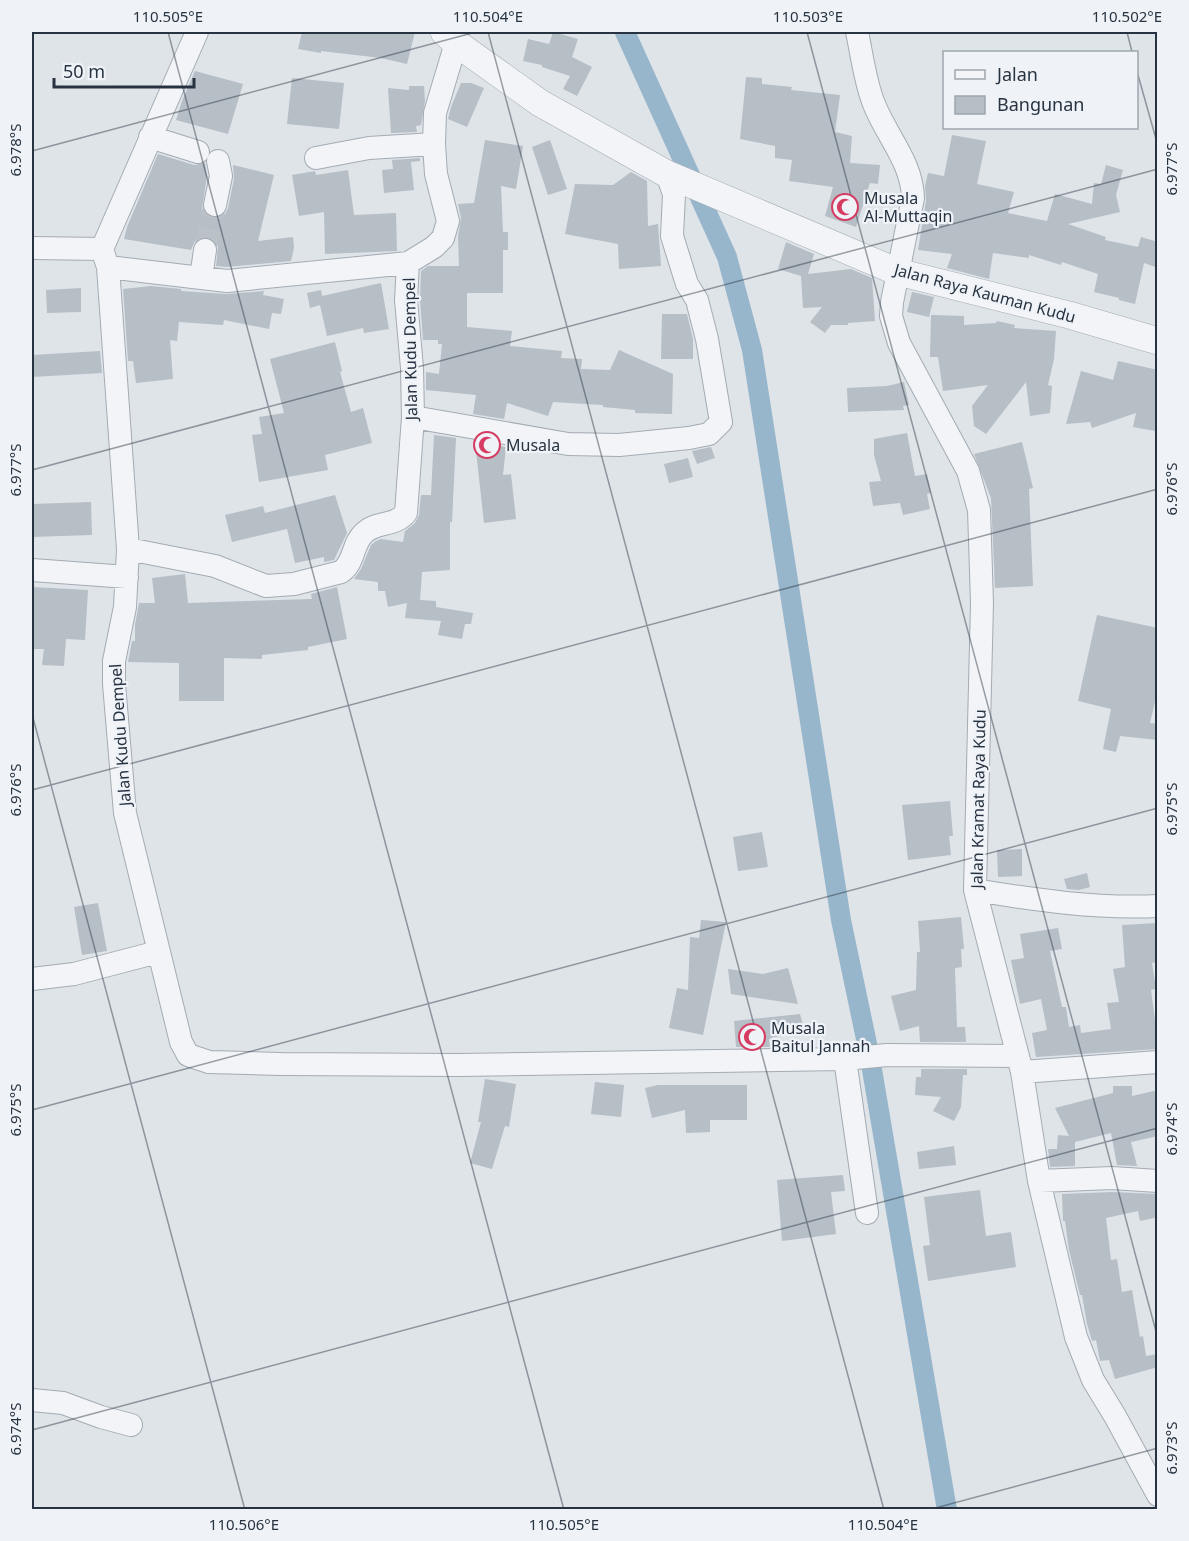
<svg xmlns="http://www.w3.org/2000/svg" width="1189" height="1541" viewBox="0 0 1189 1541" font-family="'Noto Sans',sans-serif">
  <style>
    .lines { fill: none; stroke-linecap: round; stroke-linejoin: round }
    .canal { stroke: #98b6cb; stroke-width: 20 }
    .building { fill: #b6bec6 }
    .minor-tunnel { stroke: #bac1c7; stroke-width: 22; stroke-dasharray: 22 11; stroke-linecap: butt }
    .minor-casing { stroke: #a4abb3; stroke-width: 24 }
    .tertiary-casing { stroke: #a4abb3; stroke-width: 28 }
    .minor { stroke: #f2f4f7; stroke-width: 22 }
    .tertiary { stroke: #f2f4f7; stroke-width: 27 }
    .ticks { fill: none; stroke: #273341; stroke-width: 1.5; stroke-opacity: 0.45 }
    .labels { text-anchor: middle; stroke-width: 4.5; stroke-linejoin: round; paint-order: stroke }
    .poi-label { font-size: 16px; fill: #273341; stroke: #eff3f7; text-anchor: start }
    .street-label { font-size: 16px; fill: #273341; stroke: #eff3f7 }
    .neatline { fill: none; stroke: #273341; stroke-width: 2 }
    .ticks-label { font-size: 15px; text-anchor: middle; fill: #273341 }
  </style>
  <rect width="100%" height="100%" fill="#dfe4e9"/>
  <g class="lines">
    <path class="canal" d="M625,32L727,257L752,350L841,920L870,1058L947,1510"/>
  </g>
  <path class="building" d="M302,32H415L407,64L381,58L321,51V53L298,49Z
    M553,32L578,39L572,57L592,67L577,96L563,89L570,76L542,67V65L523,61L528,39L549,44Z
    M195,71L243,84L228,134L176,120L182,101Z
    M746,77L762,78V84L792,87L791,90L840,95L835,132L852,136L850,163L880,165L878,184L870,183L856,227L825,216L833,187L789,181L792,160L775,158V146L740,139Z
    M292,78L344,83L339,129L287,124Z
    M461,83H471L484,88L467,127L448,119L451,107Z
    M409,86H424L425,101L421,125L416,126L417,132L391,133L388,88L409,90Z
    M952,135L986,141L977,184L1014,192L1008,213L1047,221L1055,194L1092,204L1094,183L1101,184L1106,165L1123,170L1116,195L1120,212L1068,224L1106,237L1105,240L1138,247L1141,237L1158,242V268L1144,263L1135,304L1119,300V298L1094,292L1098,274L1062,262L1061,265L1029,255V258L993,253L989,279L947,268L952,254L918,250L926,201L925,186L928,173L944,176Z
    M485,140L523,146L516,189L501,186L503,232H508V250H503V293H467V327L512,331L510,346L562,351L561,358L582,359L581,369L610,370L619,350L673,374L672,414L635,413V410L603,407V405L553,402L548,416L507,403L504,419L473,414L476,395L426,390V372L439,374L442,344H438V340H423L420,300L421,271L428,266H459L458,236L461,218L458,204L474,203Z
    M550,140L567,189L548,195L532,147Z
    M158,154L194,165L205,163L207,176L202,209L207,215L213,218H220L225,214L228,208L234,179L233,165L274,175L258,241L293,237L294,248L291,261L227,267L216,266L218,246L214,240L207,237H201L195,241L191,250L124,239L127,227Z
    M420,158V161L411,162L414,190L384,193L382,170L393,169L392,160Z
    M348,170L354,215L396,213L397,251L325,254L324,212L299,216L292,175L315,171L316,175Z
    M631,172L647,181L648,226L658,224L661,266L619,269L618,244L565,234L575,184L613,185Z
    M786,242L814,254L808,274L851,269L872,278L875,321L848,323V325H831L825,333L810,322L822,307L803,308L801,276L778,269Z
    M381,283L389,329L364,333L363,328L327,336L320,305L310,308L307,293L321,290L322,296Z
    M151,286L181,289V291L226,294L264,291L263,295L284,299L281,314L272,313L269,329L224,320L223,325L179,322L177,341L170,340L173,379L136,383L133,361H128L123,289Z
    M81,288V312L47,313L46,290Z
    M912,292L934,297L929,317L907,312Z
    M662,314H687L693,339V359H661Z
    M931,315L964,316V325L996,323L997,321L1015,325L1014,328L1056,331L1054,359L1048,385L1052,386L1050,413L1030,416L1026,382L986,434L974,426L972,406L988,385L943,391L938,357H930Z
    M335,342L342,371L340,372L351,412L363,408L372,443L325,455L328,470L259,482L252,435L262,434L259,417L284,413L270,359Z
    M100,351L102,373L32,377V355Z
    M1118,361L1158,370V416L1155,431L1133,427L1136,413L1092,428L1090,422L1066,424L1081,371L1113,380Z
    M904,382L909,405L903,406L904,410L848,412L847,388L887,386Z
    M907,433L915,476L927,474L931,493L927,494L930,509L903,515L900,503L873,506L869,482L881,481L874,455V439Z
    M434,435L456,438L452,522H450V570L422,572L420,600L436,601V607L473,613L471,624H465L462,639L438,635L441,621L405,618L407,603L388,607L385,591H378V582L354,579L361,569L371,545L376,541L381,539L403,542L405,531L415,523L419,515L421,495H431Z
    M475,442L506,447L503,475L511,474L516,519L484,523Z
    M1022,442L1033,488L1029,489L1033,586L995,588L991,498L974,454Z
    M711,447L715,458L697,464L692,451Z
    M688,458L693,477L669,483L664,464Z
    M335,495L347,533L334,560L324,562V557L295,563L287,529L232,542L225,515L263,506L265,513Z
    M91,502L92,535L32,537V504Z
    M185,574L188,603L312,599L311,594L337,587L347,639L308,647V650L262,655V659L224,658V701H179V663L128,662L132,641H135V625L139,603H155L152,578Z
    M32,587L88,590L85,640L66,639L64,666L42,665L44,649H32Z
    M1097,615L1158,628V689L1150,723L1158,724V740L1120,736L1116,752L1103,749L1111,709L1078,701Z
    M950,801L953,836H949L951,855L908,860L902,805Z
    M762,832L768,867L738,871L733,837Z
    M1022,849V876L998,877L997,850Z
    M1087,873L1090,887L1079,890L1067,889L1064,879Z
    M98,903L107,951L82,955L74,907Z
    M961,917L964,949H961L962,967L955,968L957,1027H965L966,1042H920L919,1026L900,1031L891,996L916,990L917,952H920L918,921Z
    M701,920L726,922L703,1035L669,1028L677,988L688,990L690,937L699,938Z
    M1158,923V962L1152,963L1156,989L1151,990L1155,1020H1158V1049L1036,1057L1032,1033L1047,1030L1041,999L1020,1004L1011,960L1024,958L1020,934L1058,928L1062,949L1050,951L1062,1007H1066L1069,1027L1080,1025L1081,1033L1111,1029L1107,1003L1119,1002L1113,969L1125,967L1122,925Z
    M788,968L798,1004L731,994L728,969L763,974Z
    M800,1014L804,1029L769,1039L770,1047H736L734,1021Z
    M921,1069H967V1075H963L961,1107L954,1121L933,1111L941,1097L915,1095L916,1077H921Z
    M485,1079L516,1084L509,1127L505,1126L492,1169L470,1163L481,1122H478Z
    M595,1082L624,1085L621,1117L591,1114Z
    M658,1085H747V1120H710V1132L686,1133L685,1110L652,1118L645,1088Z
    M1113,1086H1132V1096L1158,1090V1136L1131,1142L1137,1166L1117,1165L1111,1133L1075,1142V1166L1050,1167L1048,1149H1057L1058,1135L1069,1136L1055,1108L1113,1093Z
    M954,1146L956,1165L919,1169L917,1152Z
    M843,1175L845,1191L831,1192L836,1234L782,1241L777,1180Z
    M980,1190L986,1236L1011,1232L1016,1267L928,1281L923,1246L930,1245L924,1197Z
    M1112,1192L1158,1194V1217L1140,1221L1138,1211L1106,1218L1111,1260L1117,1259L1122,1292L1132,1290L1140,1337L1143,1336L1146,1356L1158,1354V1367L1115,1379L1109,1360L1100,1361L1096,1340L1092,1341L1087,1324L1082,1295H1080L1069,1250L1065,1221H1063L1062,1194Z"/>
  <g class="lines">
    <path class="minor-tunnel" d="M205,250L215,205"/>
    <defs>
      <path id="minor" d="M197,32L102,249L108,267L227,281L408,263
        M857,32C862,55 865,82 874,104C887,137 912,162 913,198L892,302L891,316L899,343L968,471L979,510L982,603L975,890L1022,1072L1039,1181L1076,1337L1093,1380L1115,1416L1158,1495
        M456,43L435,113L434,144L436,174L448,221L443,238L434,247L408,263L406,300L412,368L413,417L406,513C394,527 376,521 364,533C352,544 355,562 341,572L294,584L266,586L215,566L128,549L125,607L114,661V684L125,813L181,1042L188,1055L209,1062L281,1064L459,1065L845,1059L887,1055L1018,1056
        M150,137L198,152
        M316,158L369,148L434,144
        M215,205L221,176L218,161
        M32,248L102,249
        M108,267L128,549
        M201,278L205,250
        M413,417L568,444L619,445L689,438L709,434L721,422L707,339L697,300L687,284L672,236L674,194L667,174
        M32,570L127,577
        M975,890C1035,900 1096,909 1158,906
        M32,979L74,974L158,952
        M845,1059L867,1213
        M1022,1072L1158,1062
        M1039,1181L1112,1178L1158,1181
        M32,1400L63,1403L101,1417L131,1425"/>
      <path id="tertiary" d="M444,32L456,43L540,103L667,174L898,272L1069,315L1158,341"/>
    </defs>
    <use href="#minor" class="minor-casing"/>
    <use href="#tertiary" class="tertiary-casing"/>
    <use href="#minor" class="minor"/>
    <use href="#tertiary" class="tertiary"/>
  </g>
  <path class="ticks" d="M168,32L564,1510M488,32L884,1510M807,32L1158,1339M1127,32L1132,52M1136,68L1158,146M32,151L476,32M32,470L1158,169M32,714L245,1510M32,790L1158,489M32,1110L1158,808M32,1430L1158,1128M928,1510L1158,1448"/>
  <defs>
    <symbol id="mosque-ring" viewBox="-11 -11 22 22"><circle r="9.5" fill="#eff3f7" stroke="#d63c62" stroke-width="1.5"/><path d="M3.5-4.9A6 6 0 1 0 3.5 4.9A5 5 0 1 1 3.5-4.9Z" fill="#d63c62"/></symbol>
  </defs>
  <g fill-rule="evenodd">
    <use href="#mosque-ring" x="830" y="192" width="30" height="30"/>
    <use href="#mosque-ring" x="472" y="430" width="30" height="30"/>
    <use href="#mosque-ring" x="737" y="1022" width="30" height="30"/>
  </g>
  <g class="labels">
    <g class="poi-label">
      <text x="864" y="204">Musala<tspan x="864" dy="18">Al-Muttaqin</tspan></text>
      <text x="506" y="451">Musala</text>
      <text x="771" y="1034">Musala<tspan x="771" dy="18">Baitul Jannah</tspan></text>
    </g>
    <g class="street-label">
      <text transform="translate(985 293) rotate(15)" y="6">Jalan Raya Kauman Kudu</text>
      <text transform="translate(410 349) rotate(-91)" y="6">Jalan Kudu Dempel</text>
      <text transform="translate(120 735) rotate(-94)" y="6">Jalan Kudu Dempel</text>
      <text transform="translate(978 799) rotate(-89)" y="6">Jalan Kramat Raya Kudu</text>
    </g>
  </g>
  <rect width="1189" height="1541" fill="none" stroke="#eff3f7" stroke-width="66"/>
  <rect x="943" y="51" width="195" height="78" fill="#eff3f7" stroke="#9fa6ae" stroke-width="1.5"/>
  <rect x="955" y="70" width="30" height="9" fill="#f2f4f7" stroke="#9fa6ae" stroke-width="1.5"/>
  <text x="997" y="81" font-size="18" fill="#273341">Jalan</text>
  <rect x="955" y="96" width="30" height="18" fill="#b6bec6" stroke="#9fa6ae" stroke-width="1.5"/>
  <text x="997" y="111" font-size="18" fill="#273341">Bangunan</text>
  <path d="M54 78v9h140v-9" fill="none" stroke="#273341" stroke-width="3"/>
  <text x="63" y="78" font-size="18" fill="#273341" stroke="#eff3f7" stroke-width="4.5" paint-order="stroke">50 m</text>
  <rect x="33" y="33" width="1123" height="1475" class="neatline"/>
  <g class="ticks-label">
    <text x="168" y="22">110.505°E</text>
    <text x="488" y="22">110.504°E</text>
    <text x="808" y="22">110.503°E</text>
    <text x="1127" y="22">110.502°E</text>
    <text transform="translate(16 150) rotate(-90)" y="5">6.978°S</text>
    <text transform="translate(1172 169) rotate(-90)" y="5">6.977°S</text>
    <text transform="translate(16 470) rotate(-90)" y="5">6.977°S</text>
    <text transform="translate(1172 489) rotate(-90)" y="5">6.976°S</text>
    <text transform="translate(16 790) rotate(-90)" y="5">6.976°S</text>
    <text transform="translate(1172 809) rotate(-90)" y="5">6.975°S</text>
    <text transform="translate(16 1110) rotate(-90)" y="5">6.975°S</text>
    <text transform="translate(1172 1129) rotate(-90)" y="5">6.974°S</text>
    <text transform="translate(16 1429) rotate(-90)" y="5">6.974°S</text>
    <text transform="translate(1172 1448) rotate(-90)" y="5">6.973°S</text>
    <text x="244" y="1530">110.506°E</text>
    <text x="564" y="1530">110.505°E</text>
    <text x="883" y="1530">110.504°E</text>
  </g>
</svg>
